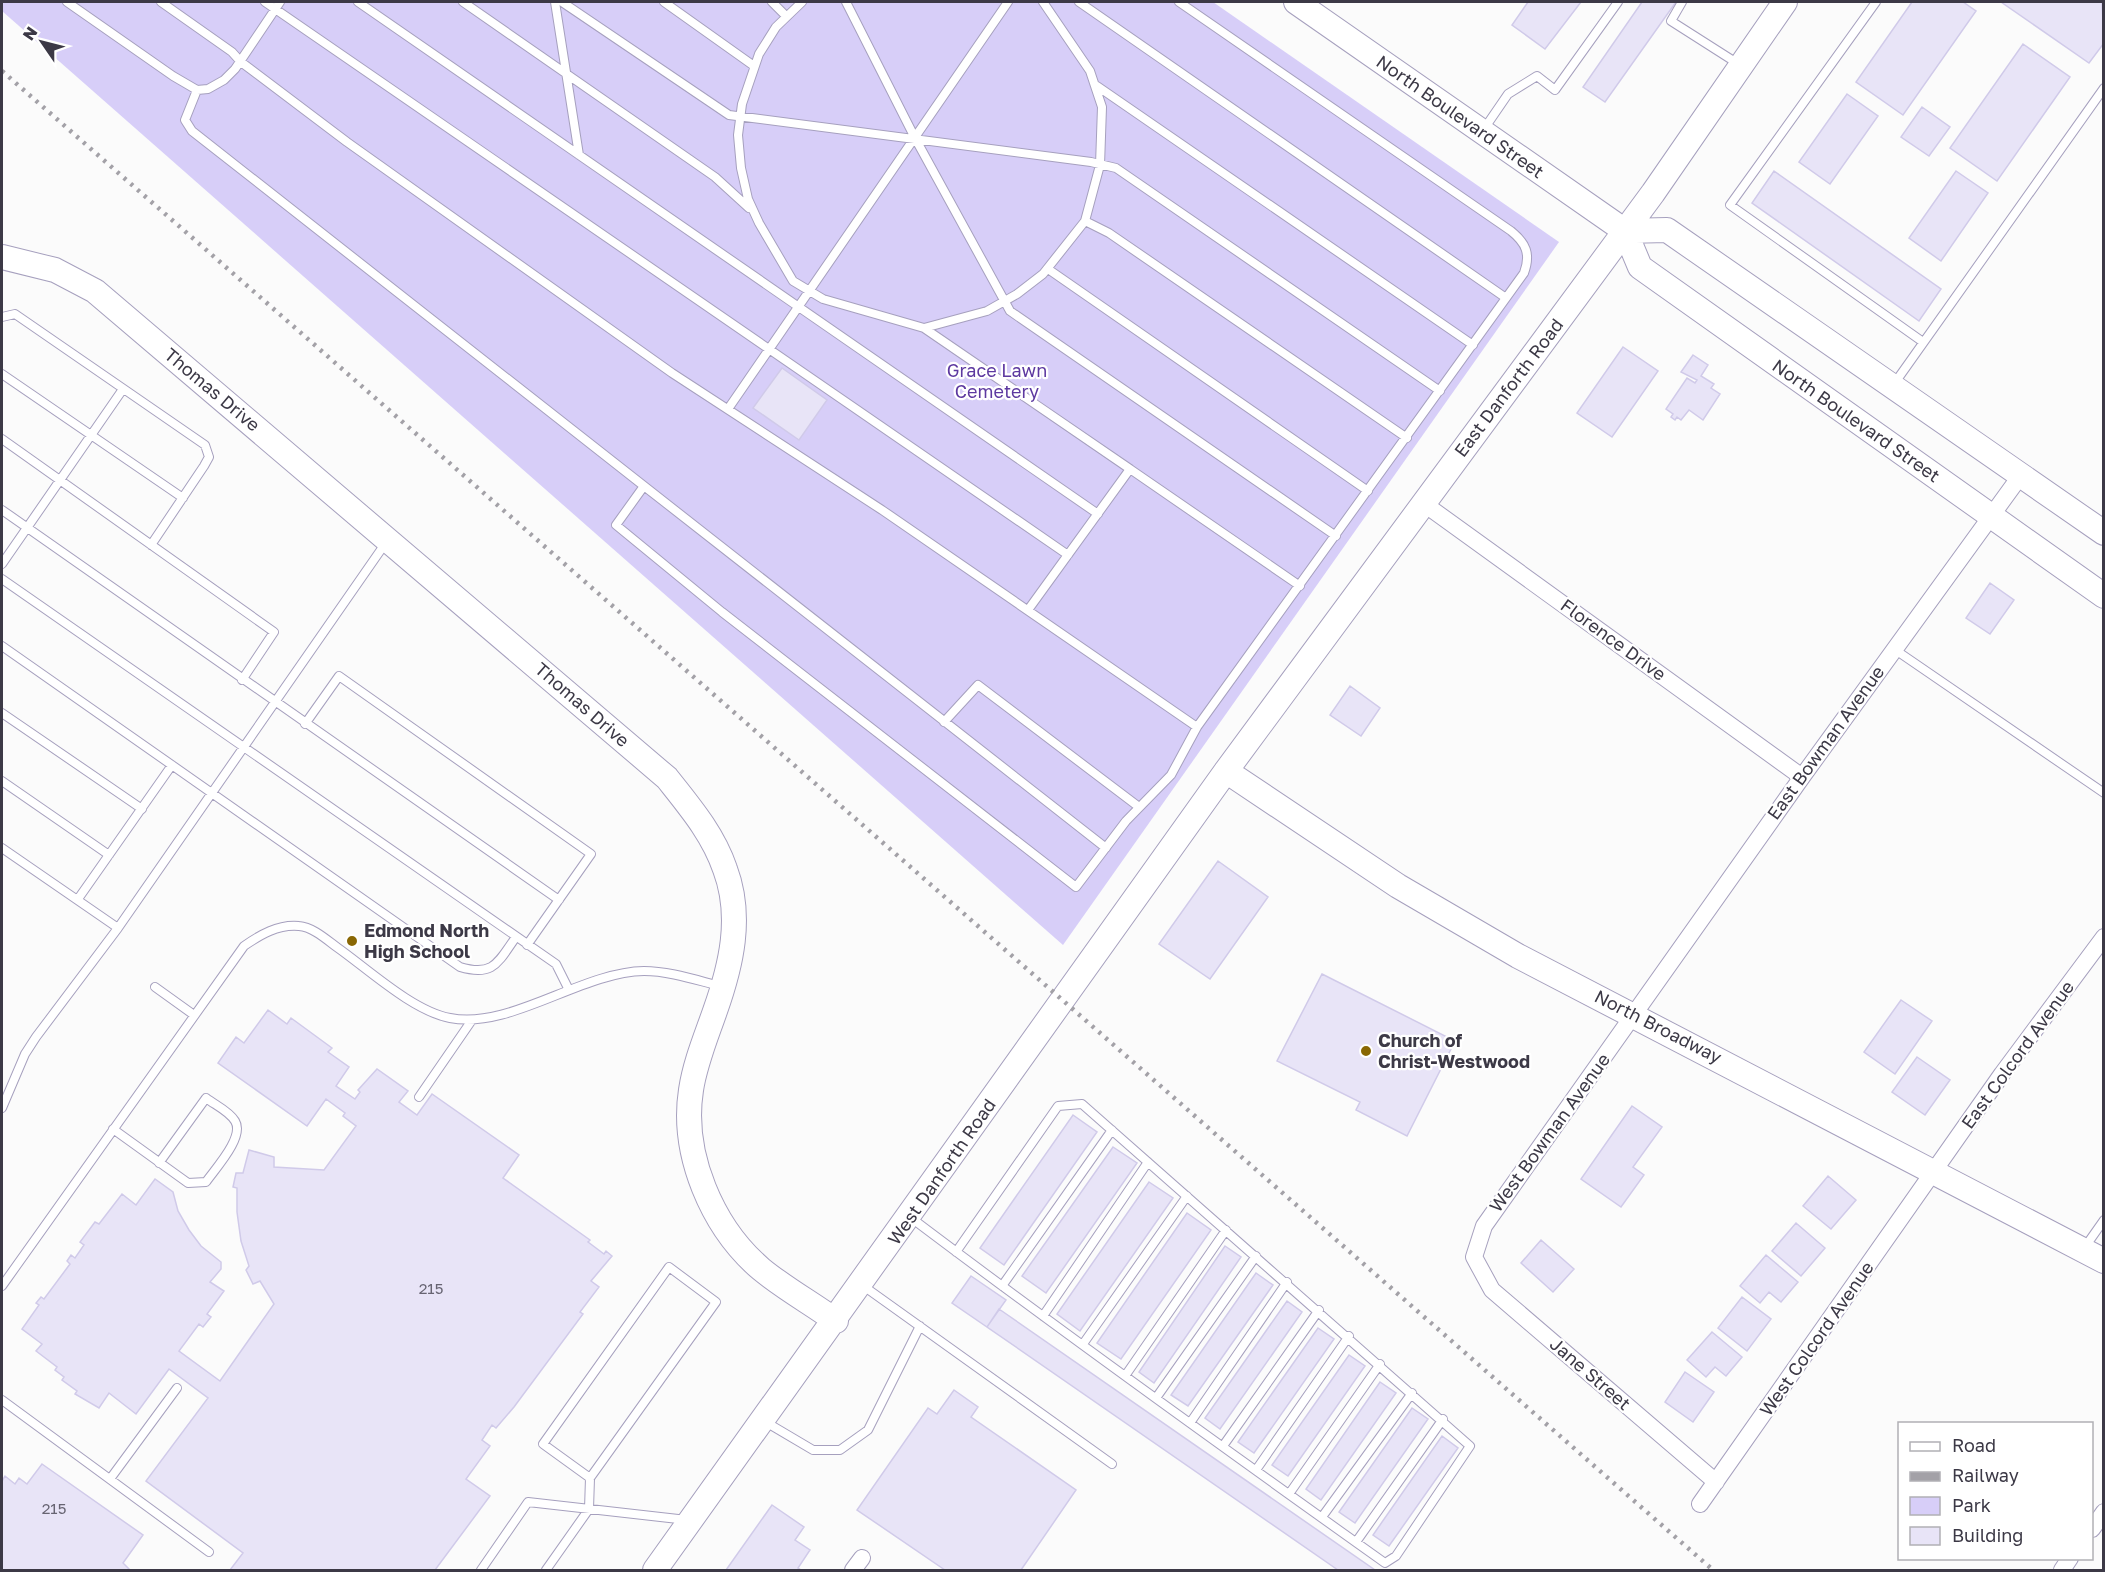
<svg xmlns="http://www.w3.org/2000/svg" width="2105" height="1572" viewBox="0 0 2105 1572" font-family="'Golos Text',sans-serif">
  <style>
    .green { fill: #d7cef8 }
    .building { fill: #e8e4f7; stroke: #d0cae9; stroke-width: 1.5 }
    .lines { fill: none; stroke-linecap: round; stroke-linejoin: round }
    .lane-casing { stroke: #a6a0be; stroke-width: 10 }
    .street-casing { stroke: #a6a0be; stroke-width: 18 }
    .secondary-casing { stroke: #a6a0be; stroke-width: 26 }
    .lane { stroke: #fff; stroke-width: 8 }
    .street { stroke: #fff; stroke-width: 16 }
    .secondary { stroke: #fff; stroke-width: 24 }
    .rail { stroke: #a3a1a7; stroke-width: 4.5; stroke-dasharray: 3 6; stroke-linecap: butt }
    .poi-dot { fill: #896704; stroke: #fff; stroke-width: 2 }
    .labels { text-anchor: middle; stroke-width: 4.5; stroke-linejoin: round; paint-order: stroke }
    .number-label { font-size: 15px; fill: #676472 }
    .street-label { font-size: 18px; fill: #3c3946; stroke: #fff }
    .park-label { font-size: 18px; fill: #5d39a0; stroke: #fff }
    .poi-label { font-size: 18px; font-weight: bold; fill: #3c3946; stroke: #fff; text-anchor: start }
  </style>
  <rect width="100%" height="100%" fill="#fbfbfb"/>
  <path class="green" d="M2,2H1213L1559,242L1063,945L2,11Z"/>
  <path class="building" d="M1528,2H1581L1545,49L1512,25Z
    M1642,2H1676L1605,102L1583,87Z
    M1912,2H1963L1976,11L1903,115L1856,82Z
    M2001,2H2102L2104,43L2089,63Z
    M2023,44L2070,77L1997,181L1950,148Z
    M1847,94L1878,116L1830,184L1799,162Z
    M1922,107L1950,127L1929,156L1901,137Z
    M1774,171L1941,289L1919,321L1752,203Z
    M1956,171L1988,193L1941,261L1909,238Z
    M1623,347L1658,371L1612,437L1577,413Z
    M1693,355L1708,365L1701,376L1714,384L1711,388L1720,394L1703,420L1689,410L1681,420L1677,417L1675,420L1671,417L1673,414L1666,409L1687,378L1695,383L1697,380L1681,372Z
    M782,368L827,400L799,440L753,408Z
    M1990,583L2014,600L1990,634L1966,618Z
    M1350,686L1380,708L1361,736L1330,715Z
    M1218,861L1268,897L1210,979L1159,944Z
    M1322,974L1455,1041L1407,1136L1356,1110L1360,1102L1277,1061Z
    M1901,1000L1932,1021L1895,1074L1864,1052Z
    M268,1010L287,1024L291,1018L332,1048L328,1052L349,1067L336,1086L355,1099L360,1092L358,1090L377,1069L408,1091L399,1102L417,1115L432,1094L519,1155L503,1178L590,1240L588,1242L604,1254L606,1251L612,1256L591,1281L599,1287L580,1312L583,1314L514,1407L496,1428L492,1425L482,1440L490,1446L466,1479L490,1496L435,1570H230L243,1553L146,1481L208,1398L169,1369L136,1414L109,1393L99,1408L75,1394L77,1391L62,1380L64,1377L55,1370L57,1367L36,1351L42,1344L22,1329L39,1305L36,1303L41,1297L44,1299L70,1264L67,1261L71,1255L75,1258L84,1245L80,1242L95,1222L99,1224L122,1194L136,1205L155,1179L173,1192L178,1211L189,1230L201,1246L221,1262V1269L210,1282L224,1291L207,1314L211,1317L203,1327L199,1324L179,1351L220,1381L274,1304L260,1281L253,1284L246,1270L249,1266L241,1241L237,1212V1188L233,1187L236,1173H243L249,1150L274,1157V1167L324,1170L356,1126L343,1116L345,1113L326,1099L307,1126L218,1063L236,1037L244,1043Z
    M1917,1057L1950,1080L1925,1115L1892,1092Z
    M1632,1106L1662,1127L1633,1167L1644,1175L1621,1207L1581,1179Z
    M1073,1115L1097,1132L1004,1265L980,1248Z
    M1113,1147L1137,1163L1046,1293L1022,1276Z
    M1828,1176L1856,1200L1831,1229L1803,1206Z
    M1149,1182L1173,1198L1080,1331L1057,1314Z
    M1187,1213L1211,1230L1121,1359L1097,1343Z
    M1796,1223L1825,1248L1801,1276L1772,1251Z
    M1541,1240L1574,1269L1553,1292L1521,1263Z
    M1225,1246L1241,1257L1154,1383L1139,1372Z
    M1766,1255L1798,1282L1781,1302L1769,1292L1760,1303L1740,1286Z
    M1256,1273L1273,1285L1188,1406L1171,1395Z
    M971,1276L1006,1300L987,1327L952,1303Z
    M1742,1297L1771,1319L1747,1351L1718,1328Z
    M1287,1301L1302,1312L1220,1429L1205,1418Z
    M999,1309L1375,1570H1338L987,1327Z
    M1318,1328L1334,1339L1254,1453L1238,1442Z
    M1712,1332L1742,1357L1726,1376L1715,1367L1706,1377L1687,1360Z
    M1349,1355L1365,1366L1288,1476L1272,1465Z
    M1685,1372L1714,1392L1693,1422L1665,1402Z
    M1380,1382L1396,1393L1321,1500L1306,1489Z
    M954,1390L978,1407L971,1417L1076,1490L1021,1570H945L857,1510L928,1408L937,1414Z
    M1412,1408L1428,1419L1355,1523L1339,1512Z
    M1442,1436L1458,1448L1389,1546L1373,1535Z
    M42,1464L143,1535L123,1563L130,1570H2V1481L5,1476L15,1484L19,1478L27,1484Z
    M772,1505L804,1527L795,1540L810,1550L798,1568L801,1570H726Z"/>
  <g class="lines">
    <defs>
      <path id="lane" d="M67,2L173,76L197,90L208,89L224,80L235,69L280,2
        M161,2L232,52L241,62L347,142L672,373L882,510L1197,727L1524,273C1531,254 1526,243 1511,231L1179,2
        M265,2L1068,555
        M358,2L1098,514
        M463,2L715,177L749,208
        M555,2L579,155
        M562,2L729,115L1091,162L1116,168L1440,391
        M664,2L754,66
        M772,2L786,16
        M802,2L776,27L759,54L742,104L738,135L741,168L748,199L759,223L793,281L823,299L924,328L1130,469
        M846,2L915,138L1010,311L1336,536
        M1079,2L1506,298
        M1682,2L1671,21L1740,65
        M1876,2L1730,205L1923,342
        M1097,86L1473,345
        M197,90L185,120L192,131L644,486L616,525L722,612L1076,887L1126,821L1171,775L1197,727
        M1484,129L1508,94L1537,76L1555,90L1618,2
        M1085,221L1109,233L1407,438
        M1048,269L1368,491
        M2,317L15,314L205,445L209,457L204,466L151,545
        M924,328L987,311L1017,294L1043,274L1085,221L1100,165L1102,107L1090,71L1043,2
        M2,374L183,498
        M1894,384L2104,88
        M728,409L1008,2
        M2,439L274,632L242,680
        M644,486L1106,848
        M2,510L559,900
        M2,564L123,389
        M2,579L556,964L569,990
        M1028,610L1130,469L1300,586
        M2,646L460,967C494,977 498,962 516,937
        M1894,649L2104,793
        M2,713L142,809
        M944,722L978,685L1139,807
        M305,724L339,676L591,854L527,945
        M2,781L109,855
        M2,848L118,928
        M78,899L172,765
        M155,987L194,1015
        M419,1097L472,1020
        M2,1108L25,1054L36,1037L118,928L387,541
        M113,1129L188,1183L206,1182C215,1169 245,1137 235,1121C229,1111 215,1105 206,1098L159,1163
        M910,1217C1066,1335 1225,1449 1385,1563L1396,1556L1470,1446L1082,1104L1058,1106L956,1252
        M2085,1247L2104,1220
        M862,1285L1112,1464
        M2,1286L244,946C260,935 278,924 299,926C313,927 327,940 338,948C369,970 413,1011 450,1018C510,1030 581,972 644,971C669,971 696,980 720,986
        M1002,1286L1112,1130
        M1043,1316L1148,1162
        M1083,1344L1187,1196
        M1125,1376L1226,1230
        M1156,1398L1256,1256
        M2,1400L209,1552
        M764,1421L813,1450H840L868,1430L920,1326
        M1190,1423L1287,1282
        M1223,1446L1319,1310
        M1256,1470L1349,1336
        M110,1479L177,1388
        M1289,1494L1380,1364
        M1322,1517L1412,1393
        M1356,1542L1443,1419
        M481,1570L528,1502L687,1520
        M546,1570L589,1509L590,1478L716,1302L669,1267L543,1444L590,1478"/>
      <path id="street" d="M1423,503L1802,777
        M1716,1482L1492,1290L1474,1257L1484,1226L1802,777L2021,475
        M1700,1504L2002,1074L2104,937
        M2092,1529L2104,1512
        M853,1570L862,1558
        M2062,1570L2070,1558"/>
      <path id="secondary" d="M1296,2L1625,231L1640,267L2104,596
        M1625,231L1667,230L2104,533
        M2,257L55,270L95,291L667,778C690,807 713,834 725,869C743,917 731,966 715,1011C706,1037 695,1063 691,1090C681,1154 712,1227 761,1269C784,1288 811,1303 836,1321
        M1226,771L1398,886L1518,956L2104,1261
        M655,1570L1226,771L1653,193L1785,2"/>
    </defs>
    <use href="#lane" class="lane-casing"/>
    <use href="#street" class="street-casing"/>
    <use href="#secondary" class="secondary-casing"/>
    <use href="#lane" class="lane"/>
    <use href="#street" class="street"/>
    <use href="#secondary" class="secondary"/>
    <path class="rail" d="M2,71L1713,1570"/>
  </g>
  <g class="poi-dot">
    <circle cx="352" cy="941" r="6"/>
    <circle cx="1366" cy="1051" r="6"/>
  </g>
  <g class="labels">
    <g class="number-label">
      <text x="431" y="1294">215</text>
      <text x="54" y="1514">215</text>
    </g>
    <g class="street-label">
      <text transform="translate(1460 117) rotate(35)" y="6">North Boulevard Street</text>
      <text transform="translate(1509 388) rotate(-53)" y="6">East Danforth Road</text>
      <text transform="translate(212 390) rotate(40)" y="6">Thomas Drive</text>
      <text transform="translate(1856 421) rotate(35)" y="6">North Boulevard Street</text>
      <text transform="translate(1613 640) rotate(36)" y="6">Florence Drive</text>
      <text transform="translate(582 705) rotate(41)" y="6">Thomas Drive</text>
      <text transform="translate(1826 743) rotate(-54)" y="6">East Bowman Avenue</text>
      <text transform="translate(1658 1027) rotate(27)" y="6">North Broadway</text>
      <text transform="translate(2018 1055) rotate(-54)" y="6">East Colcord Avenue</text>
      <text transform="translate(1550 1133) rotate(-54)" y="6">West Bowman Avenue</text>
      <text transform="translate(942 1172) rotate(-55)" y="6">West Danforth Road</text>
      <text transform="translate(1817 1339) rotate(-55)" y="6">West Colcord Avenue</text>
      <text transform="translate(1590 1374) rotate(41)" y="6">Jane Street</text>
    </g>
    <g class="park-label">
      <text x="997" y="377">Grace Lawn<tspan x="997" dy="21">Cemetery</tspan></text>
    </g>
    <g class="poi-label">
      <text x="364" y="937">Edmond North<tspan x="364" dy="21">High School</tspan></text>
      <text x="1378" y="1047">Church of<tspan x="1378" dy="21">Christ-Westwood</tspan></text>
    </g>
  </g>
  <rect width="2105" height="1572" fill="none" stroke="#3c3946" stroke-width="6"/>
  <rect x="1898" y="1422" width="195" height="138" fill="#ffffff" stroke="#b1b0b5" stroke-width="1.5"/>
  <rect x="1910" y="1442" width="30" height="9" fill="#ffffff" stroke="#b1b0b5" stroke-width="1.5"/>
  <text x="1952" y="1452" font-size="18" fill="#3c3946">Road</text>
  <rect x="1910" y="1472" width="30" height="9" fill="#a3a1a7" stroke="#b1b0b5" stroke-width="1.5"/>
  <text x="1952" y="1482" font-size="18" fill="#3c3946">Railway</text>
  <rect x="1910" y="1497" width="30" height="18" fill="#d7cef8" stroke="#b1b0b5" stroke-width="1.5"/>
  <text x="1952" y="1512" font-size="18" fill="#3c3946">Park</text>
  <rect x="1910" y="1527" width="30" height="18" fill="#e8e4f7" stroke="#b1b0b5" stroke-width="1.5"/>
  <text x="1952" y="1542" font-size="18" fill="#3c3946">Building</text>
  <g transform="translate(42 42) rotate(305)" stroke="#ffffff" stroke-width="4.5" paint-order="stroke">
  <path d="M0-4.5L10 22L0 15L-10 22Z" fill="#3c3946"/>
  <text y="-9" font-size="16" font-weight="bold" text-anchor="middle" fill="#3c3946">N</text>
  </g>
</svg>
